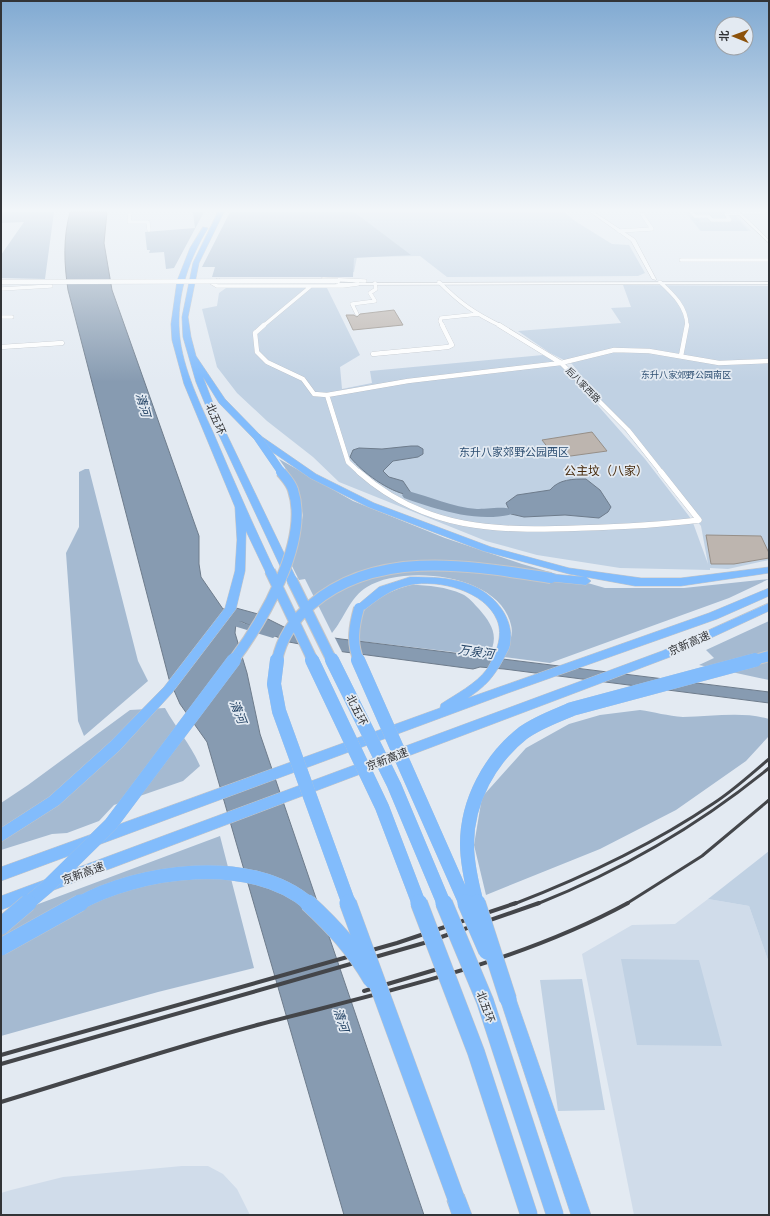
<svg xmlns="http://www.w3.org/2000/svg" width="770" height="1216" viewBox="0 0 770 1216" font-family="'Nunito Sans','Noto Sans SC',sans-serif">
  <style>
    .built { fill: #d0dcea }
    .green { fill: #c0d1e3 }
    .forest { fill: #a5bad1 }
    .water { fill: #879bb1; stroke: #6e7c8c }
    .pier { fill: #e3eaf2 }
    .lines { fill: none; stroke-linecap: round; stroke-linejoin: round }
    .canal { fill: #879bb1; fill-rule: evenodd }
    .river { fill: #879bb1; fill-rule: evenodd }
    .building { fill: #bdb5af; stroke: #968f88 }
    .street-far2-casing { stroke: #afb5bd; stroke-width: 4 }
    .street-far1-casing { stroke: #afb5bd; stroke-width: 5 }
    .street-casing { stroke: #afb5bd; stroke-width: 6 }
    .secondary-casing { stroke: #afb5bd; stroke-width: 1 }
    .highway-casing { stroke: #c6c6c7; stroke-width: 1 }
    .street-far2 { stroke: #fff; stroke-width: 3.5 }
    .street-far1 { stroke: #fff; stroke-width: 4.5 }
    .street { stroke: #fff; stroke-width: 5.5 }
    .secondary { fill: #fff; fill-rule: evenodd }
    .highway { fill: #82bcfc; fill-rule: evenodd }
    .rail-far1 { stroke: #44464a; stroke-width: 3 }
    .rail { stroke: #44464a; stroke-width: 4 }
    .secondary-bridge-casing { stroke: #afb5bd; stroke-width: 5; stroke-linecap: butt }
    .highway-bridge-far3-casing { stroke: #c6c6c7; stroke-width: 8; stroke-linecap: butt }
    .highway-bridge-far2-casing { stroke: #c6c6c7; stroke-width: 12; stroke-linecap: butt }
    .highway-bridge-far1-casing { stroke: #c6c6c7; stroke-width: 14; stroke-linecap: butt }
    .highway-bridge-casing { stroke: #c6c6c7; stroke-width: 18; stroke-linecap: butt }
    .secondary-bridge { stroke: #fff; stroke-width: 4.5 }
    .highway-bridge-far3 { stroke: #82bcfc; stroke-width: 8 }
    .highway-bridge-far2 { stroke: #82bcfc; stroke-width: 10 }
    .highway-bridge-far1 { stroke: #82bcfc; stroke-width: 14 }
    .highway-bridge { stroke: #82bcfc; stroke-width: 17 }
    .labels { text-anchor: middle; stroke-width: 3.5; stroke-linejoin: round; paint-order: stroke }
    .far-park-label { font-size: 9px; fill: #2d4e71; stroke: #e3eaf2 }
    .far-street-label { font-size: 9px; fill: #323437; stroke: #e3eaf2 }
    .street-label { font-size: 11px; fill: #323437; stroke: #e3eaf2 }
    .park-label { font-size: 11px; fill: #2d4e71; stroke: #e3eaf2 }
    .water-label { font-size: 12px; font-style: italic; fill: #234365; stroke: #e3eaf2 }
    .neighbourhood-label { font-size: 12px; fill: #462a0c; stroke: #e3eaf2 }
  </style>
  <rect width="100%" height="100%" fill="#e3eaf2"/>
  <path class="built" d="M685,212H732L751,231H700Z
    M708,899L749,906L769,963V1215H634L582,954L632,925L675,924Z
    M182,1166H208L223,1174L237,1189L250,1215H1V1193L11,1190L63,1177Z"/>
  <path class="green" d="M243,212H564L575,221L612,244L629,245L645,273L638,276L447,277L420,256L357,257L354,272L247,274Z
    M690,217H697L701,222L740,221L748,231H701Z
    M623,285L769,286V560L728,569L710,568V570L620,568L537,555L486,541L339,482L313,457L267,421L237,393L217,367L202,309L217,306L219,293L226,288H327L360,355L340,367L342,389L372,383L370,371L543,355L563,366L645,459L692,520L708,564L701,526L572,364L550,353L518,331L621,323L611,308L631,307Z
    M769,851V963L749,906L708,899Z
    M621,959L699,960L722,1046L637,1045Z
    M582,979L605,1110L558,1111L540,980Z"/>
  <path class="forest" d="M1,212H54L45,279L1,278V255L24,222L1,223Z
    M193,212H204L174,268L166,269L164,252L149,253L150,250H147L145,232L195,228Z
    M230,212H354L411,255L354,258L353,277H212L215,267H202Z
    M279,459L353,501L445,538L522,564L605,588H684L769,579L729,598L550,663L504,657C508,646 514,636 511,625C500,574 404,564 367,587C350,597 344,619 332,633L305,579L299,580L292,566L303,515L293,479Z
    M85,469H89L138,661L148,681L84,736L78,721L66,553L79,527V472Z
    M411,585C429,585 446,587 462,594C469,597 474,604 479,609C492,624 500,637 488,656L360,641C360,632 359,622 363,613C369,599 396,589 411,585Z
    M769,621V680L699,665L714,658L706,650Z
    M165,708C176,728 191,745 200,766L183,781L114,805L99,821L67,833L52,834L1,850V803L28,785L130,710Z
    M640,710C654,712 668,716 683,717C711,717 741,711 769,719V736L746,761L676,810L600,849L486,895L474,845L482,797L526,748L569,724L600,715Z
    M220,836L254,968L158,992L1,1036V918Z"/>
  <path class="water" d="M70,212H107L104,243L112,290L199,536V564L201,577L223,609L236,608L258,614L294,632L341,639L769,692V703L504,669L480,667L473,669L337,651L289,642L242,622L236,623L235,633L247,673L260,734L424,1215H344L207,742L180,704L169,679L68,290C64,263 63,238 70,212Z
    M411,446H418L423,449V454L418,457L393,461L383,471L389,477L403,481L411,493L408,495C388,491 363,473 350,457L353,450L359,448L382,449Z
    M586,479L600,490L611,507L608,512L599,518L565,515L524,517L511,514L506,503L517,495L550,490C559,479 573,479 586,479Z"/>
  <path class="pier" d="M301,631L334,636L343,654L308,648Z"/>
  <g class="lines">
    <path class="canal" d="M227,618L276,633L277,635L273,638L224,623L223,621L224,619Z"/>
    <path class="river" d="M408,491C431,497 452,507 477,509C485,509 511,505 515,511L513,514C477,523 438,510 404,498L402,495L404,492Z"/>
  </g>
  <path class="building" d="M394,310L403,325L353,330L346,315H354L357,317L360,314Z
    M592,432L607,451L556,458L542,440Z
    M706,535L761,536L769,553V558L734,564H711Z"/>
  <g class="lines">
    <defs>
      <path id="street-far2" d="M130,212L129,222H148L149,230
        M691,212L695,216H708L712,220H730L726,214L739,213
        M743,212H764
        M619,231L652,229L642,214
        M681,260H769
        M323,279L365,281
        M218,280L212,283L217,286H343L358,284
        M439,282C460,303 474,313 501,326
        M660,282C673,294 687,307 687,326
        M1,289L51,286
        M357,314L352,304L375,301L370,293L376,289L375,283
        M1,317H12
        M263,326L311,286
        M443,326L440,321L441,318L479,314"/>
      <path id="street-far1" d="M264,325L255,333L257,352L267,362L303,379L314,394L327,395L408,381L561,363L614,350L649,351L719,363L769,361
        M499,325L561,363L628,430L662,473
        M1,347L62,343
        M373,354L448,347L452,345L442,325
        M681,356L687,325
        M327,395L348,462L360,473"/>
      <path id="street" d="M359,472C426,531 497,531 581,528C621,527 660,525 699,520
        M661,472L699,520"/>
      <path id="secondary" d="M590,212H594L635,239L656,279V280L652,279L631,241Z
        M736,212H740L769,240V243Z
        M769,282V284L337,285L335,284L337,283Z"/>
      <path id="highway" d="M218,212H224L199,263L188,317L191,337L196,356L225,399L261,436L316,474L374,503L491,547L569,568L641,578H681L769,567V573L681,586H635L569,574L483,551L368,507L310,478L255,440L219,403L203,377L218,416L297,580L292,584L288,583L210,416L196,382L183,337L182,317L193,263Z
        M203,227L208,228C190,258 178,290 179,326C180,363 198,399 213,432C233,479 253,525 275,571L274,573H266L246,531L245,571L236,609L172,693L120,750L59,805L1,842V828L49,797L110,742L164,687L225,608L235,571L237,540L235,507L184,384L172,340L171,324L177,281L190,248Z
        M551,574L586,577L591,581L586,585L547,581L546,578L547,575Z
        M410,577C431,577 451,577 471,585C494,594 515,618 510,644C510,648 506,654 504,658C494,677 486,686 468,698L709,613L769,588V596L717,619L508,693L1,881V867L440,708L441,704C456,694 476,684 487,669C495,656 504,636 497,620C485,591 439,579 410,585C391,589 378,599 363,611L359,612L354,608L379,587Z
        M769,603V611L670,657L1,910V896L662,651Z
        M508,991L514,993L516,999L591,1215H571L500,999L502,993Z
        M457,1191L464,1194L472,1215H452L447,1201L450,1194Z"/>
    </defs>
    <use href="#street-far2" class="street-far2-casing"/>
    <use href="#street-far1" class="street-far1-casing"/>
    <use href="#street" class="street-casing"/>
    <use href="#secondary" class="secondary-casing"/>
    <use href="#highway" class="highway-casing"/>
    <use href="#street-far2" class="street-far2"/>
    <use href="#street-far1" class="street-far1"/>
    <use href="#street" class="street"/>
    <use href="#secondary" class="secondary"/>
    <use href="#highway" class="highway"/>
    <path class="rail-far1" d="M514,904C584,877 652,845 714,803C734,790 751,774 769,759
      M537,904C622,870 698,826 769,768
      M626,904L702,856L769,800"/>
    <path class="rail" d="M364,991L448,966
      M1,1055L397,943L516,903
      M1,1064L424,943L539,903
      M1,1102C87,1076 174,1047 261,1024C383,992 516,964 628,903"/>
    <defs>
      <path id="secondary-bridge" d="M1,282L338,281"/>
      <path id="highway-bridge-far3" d="M258,438L282,473"/>
      <path id="highway-bridge-far2" d="M270,571L313,661
        M292,580L332,661
        M233,661C263,621 310,541 293,490C291,483 285,477 281,472
        M277,661C281,639 294,619 311,605C377,548 472,566 551,578
        M359,661C351,643 354,626 359,608
        M751,661L769,656"/>
      <path id="highway-bridge-far1" d="M277,660L274,684L279,711L349,904
        M312,660L382,807L419,904
        M332,660L394,785L444,904
        M358,660L466,904
        M27,904L47,887L111,824L234,660
        M78,904C139,870 252,854 309,904
        M477,904C472,885 467,864 467,844C467,801 490,759 523,733C538,722 556,716 572,709L755,660"/>
      <path id="highway-bridge" d="M308,903C334,927 354,949 372,980
        M348,903L457,1201
        M419,903L476,1052L529,1215
        M444,903L485,1001L555,1215
        M466,903L487,951
        M477,903L508,999
        M1,926L28,903
        M1,947L80,903"/>
    </defs>
    <use href="#secondary-bridge" class="secondary-bridge-casing"/>
    <use href="#highway-bridge-far3" class="highway-bridge-far3-casing"/>
    <use href="#highway-bridge-far2" class="highway-bridge-far2-casing"/>
    <use href="#highway-bridge-far1" class="highway-bridge-far1-casing"/>
    <use href="#highway-bridge" class="highway-bridge-casing"/>
    <use href="#secondary-bridge" class="secondary-bridge"/>
    <use href="#highway-bridge-far3" class="highway-bridge-far3"/>
    <use href="#highway-bridge-far2" class="highway-bridge-far2"/>
    <use href="#highway-bridge-far1" class="highway-bridge-far1"/>
    <use href="#highway-bridge" class="highway-bridge"/>
  </g>
  <linearGradient id="sky" x2="0" y2="1"><stop stop-color="#81aad2"/><stop offset="0.55" stop-color="#f2f6f9"/><stop offset="1" stop-color="#f2f6f9" stop-opacity="0"/></linearGradient>
  <rect width="770" height="382" fill="url(#sky)"/>
  <g class="labels">
    <g class="far-park-label">
      <text x="686" y="378">东升八家郊野公园南区</text>
    </g>
    <g class="far-street-label">
      <text transform="translate(583 385) rotate(46)" y="3">后八家西路</text>
    </g>
    <g class="street-label">
      <text transform="translate(216 419) rotate(66)" y="4">北五环</text>
      <text transform="translate(689 643) rotate(-24)" y="4">京新高速</text>
      <text transform="translate(357 710) rotate(63)" y="4">北五环</text>
      <text transform="translate(387 759) rotate(-21)" y="4">京新高速</text>
      <text transform="translate(83 873) rotate(-20)" y="4">京新高速</text>
      <text transform="translate(486 1007) rotate(70)" y="4">北五环</text>
    </g>
    <g class="park-label">
      <text x="514" y="456">东升八家郊野公园西区</text>
    </g>
    <g class="water-label">
      <text transform="translate(143 405) rotate(75)" y="4">清河</text>
      <text transform="translate(476 652) rotate(8)" y="4">万泉河</text>
      <text transform="translate(238 712) rotate(68)" y="4">清河</text>
      <text transform="translate(341 1020) rotate(72)" y="4">清河</text>
    </g>
    <g class="neighbourhood-label">
      <text x="606" y="475">公主坟（八家）</text>
    </g>
  </g>
  <rect width="770" height="1216" fill="none" stroke="#323437" stroke-width="4"/>
  <g transform="translate(734 36) rotate(271)"><circle r="19" fill="#e3eaf2" stroke="#9ca1a7"/>
  <path d="M0-3L7 15L0 10L-7 15Z" fill="#8c520b"/>
  <text y="-6" font-size="11" font-weight="bold" text-anchor="middle" fill="#323437">北</text>
  </g>
</svg>
